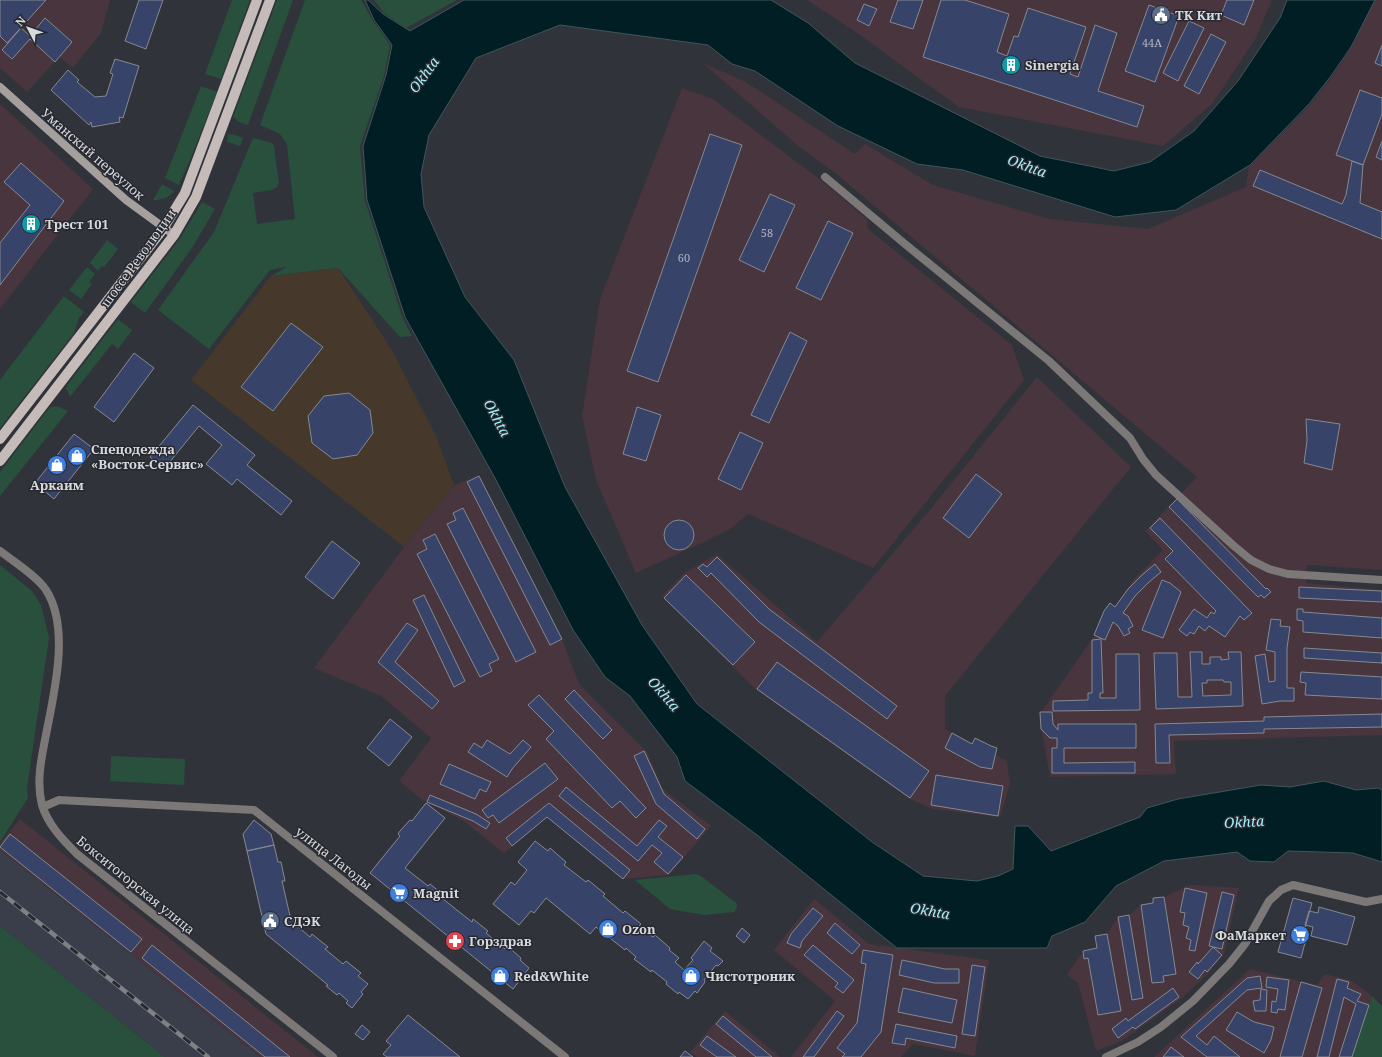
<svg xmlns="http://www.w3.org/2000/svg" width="1382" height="1057" viewBox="0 0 1382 1057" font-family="'Noto Serif',serif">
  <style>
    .commercial { fill: #46382a }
    .industrial { fill: #48353d }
    .built { fill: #3a3e4a }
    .green { fill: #28503c }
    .water { fill: #001e23; stroke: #40565b }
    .building { fill: #374368; stroke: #868991; fill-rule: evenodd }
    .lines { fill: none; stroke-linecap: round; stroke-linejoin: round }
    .street { stroke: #7c7877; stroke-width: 8 }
    .secondary { stroke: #a59f9d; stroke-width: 8 }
    .primary { stroke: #c5bcba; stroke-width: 10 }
    .rail-casing { stroke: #7f8187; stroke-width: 4.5 }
    .rail { stroke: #272930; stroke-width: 3; stroke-dasharray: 9; stroke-linecap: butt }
    .labels { text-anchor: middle; stroke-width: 3; stroke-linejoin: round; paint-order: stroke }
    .number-label { font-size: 11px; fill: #afb4c0 }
    .poi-label { font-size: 13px; font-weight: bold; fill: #d7d9dd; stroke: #272930; text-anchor: start }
    .street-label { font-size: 13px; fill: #d7d9dd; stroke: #272930 }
    .water-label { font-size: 14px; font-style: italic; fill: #a4f0fb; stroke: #272930 }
  </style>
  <rect width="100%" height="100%" fill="#31333a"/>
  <path class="commercial" d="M338,268L392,350L436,436L454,485L404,547L191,380L271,276Z"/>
  <path class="industrial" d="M0,0H110L101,33L73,68L59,57L27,92L0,68Z
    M807,0H1272L1256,38L1212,104L1163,146L959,107L857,33Z
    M1375,0H1382V570L1307,565L1306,583L1382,590V735L1174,741L1176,774L1050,777L1039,715L1134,579L1163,550L1145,531L1197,477L834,172L797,145L703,63L746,82L855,154L865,144L933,185L1050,219L1148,229L1246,187L1249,167L1310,105L1332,77L1352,47Z
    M682,88L713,99L822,181L868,220L867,228L1012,345L1024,380L873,568L748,514L730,529L706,541L636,573L596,480L582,416L600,299Z
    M0,104L93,189L0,309Z
    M1037,377L1131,467L945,696V729L1007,761L1010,784L1000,817L933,809L910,799L756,690L662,596L683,574L717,554L817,642L929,511Z
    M479,476L562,639L579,684L647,752L663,789L711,826L669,875L623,879L547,817L504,853L465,822L421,799L399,781L431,738L381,696L314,668L404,547L454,485Z
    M20,819L318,1057H260L0,850V843Z
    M1190,885L1239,888L1224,954L1208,974L1182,998L1122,1041L1096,1051L1078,983L1067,975L1083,951L1097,948L1095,936L1107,934L1118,917L1129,915L1141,905L1153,903V898L1164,897Z
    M814,899L869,944L989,960L975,1056L913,1044L901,1057H791L835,1001L774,950Z
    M1250,969L1317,985L1325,974L1352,981L1372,996L1350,1057H1154Z
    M725,1011L780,1057H697L690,1052Z"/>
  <path class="built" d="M0,850L260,1057H165L0,926Z"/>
  <path class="green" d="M232,0H250L221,79L205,74Z
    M277,0H293L248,125L239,122L233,117Z
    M305,0H361L373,21L390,45L384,76L360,146L365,201L403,319L412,336L400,337L338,268L271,276L287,267L270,270L209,349L158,310L214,232L252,140L254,138L272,143L274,146L279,183L277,187L272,190L253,193L257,224L295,219L287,144L280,134L260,125Z
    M374,0H457L406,28L384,13Z
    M201,86L217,92L190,160L179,185L165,178Z
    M228,134L235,135L243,138L240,146L227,142Z
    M162,184L174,191C168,198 163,200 153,200Z
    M202,202L215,209L192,248L145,313L131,302L179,240Z
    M107,240L118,249L104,267L102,266L98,271L90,263Z
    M87,267L95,274L89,282L92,284L81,299L69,290Z
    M64,296L84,312L79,318L74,333L0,428V380Z
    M118,319L132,330L118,349L112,344L70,397L66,388L68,384Z
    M57,406L68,411L0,496V472L47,411L51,407Z
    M0,565L32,591L41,605L49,638L27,788L28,798L0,842Z
    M111,756L185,759L184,785L110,781Z
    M696,874L701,876L736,903C738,906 737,909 734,912L704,915L670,909L635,880Z
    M0,926L165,1057H0Z
    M1372,996L1382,1006V1057H1350Z"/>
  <path class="water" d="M365,0H368L383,14L410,31L464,0H771L808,23L855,63L1040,156L1114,171L1150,162L1194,131L1238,81L1280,18L1287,0H1375L1351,47L1331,76L1309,104L1250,165L1176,210L1115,217L963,170L917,164L838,126L755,71L732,64L708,45L560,25L476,58L429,135L421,174L424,207L465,297L514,360L565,487L642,625L697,704L872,842L923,876L977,881L998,876L1013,869L1015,826H1028L1051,851L1140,817L1147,808L1178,799L1261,785L1290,787L1324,781L1356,790L1378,788L1382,790V862L1353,853L1288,851L1274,862L1250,861L1237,852L1164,861L1116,886L1085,922L1052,936L1047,948H897L757,835L685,781L677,757L630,696L605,677L573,630L495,478L405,317L367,200L363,146L386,75L392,45L374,20Z"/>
  <path class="building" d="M0,0H46L7,43L0,36Z
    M139,0H163L146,49L125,41Z
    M898,0H923L913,29L890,22Z
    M941,0H965L1009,14L997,52L1007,56L1014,36L1018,37L1028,8L1086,27L1070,74L1078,77L1095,25L1117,33L1098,91L1144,106L1137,127L923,57Z
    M1227,0H1254L1244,25L1221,15Z
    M864,4L877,9L869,26L857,20Z
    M1149,5L1179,16L1155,82L1125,71Z
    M45,18L72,42L55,62L30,39L12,59L2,50L21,28L30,36Z
    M1189,21L1204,28L1178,81L1163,73Z
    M1211,34L1226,42L1199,94L1184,86Z
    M1382,45V66L1375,63Z
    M115,59L139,66L123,118L119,117L120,122L92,127L91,122L89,125L51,90L68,70L79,80L77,82L95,97L106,96L113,74L110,73Z
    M1360,90L1382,98V114L1363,165L1336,155Z
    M710,134L742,145L658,382L627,371Z
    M1382,141V160L1376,157Z
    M1352,161L1363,165L1360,203L1382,212V239L1253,186L1260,170L1342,204L1346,195Z
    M21,163L64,201L0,285V243L30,205L4,182Z
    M770,194L795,205L764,272L739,260Z
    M828,221L853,233L821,300L796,288Z
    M291,323L323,347L273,411L241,387Z
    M790,332L807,341L769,423L751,415Z
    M134,353L154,368L114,422L94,407Z
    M349,393L370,410L373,433L357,455L333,459L312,443L308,416L324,396Z
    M193,405L255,455L247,465L292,501L281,515L237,479L232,485L206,464L222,445L199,426L164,469L150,457Z
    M637,407L661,415L646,461L623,454Z
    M1306,419L1340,424L1332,470L1304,463L1307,441Z
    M740,432L763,443L741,490L718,479Z
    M74,434L94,449L54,499L35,483Z
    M976,474L1002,494L969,538L943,518Z
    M479,476L562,639L550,645L467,482Z
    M1177,499L1266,589L1267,588L1271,592L1264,598L1261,595L1258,597L1169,507Z
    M463,508L536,652L516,662L447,524L456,520L453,513Z
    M1160,518L1252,613L1244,620L1240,616L1225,637L1209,626L1205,631L1199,626L1194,634L1190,632L1187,636L1179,630L1194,609L1207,618L1211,612L1214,614L1216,611L1165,559L1173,551L1150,528Z
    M664 535a15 15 0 1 1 30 0a15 15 0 1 1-30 0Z
    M435,534L499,659L489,664L492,671L480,677L417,554L427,549L423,540Z
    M332,541L360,563L333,599L305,577Z
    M717,557L769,609L897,706L887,719L759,622L711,573L707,577L698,568L703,564L707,567Z
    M1155,564L1161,572L1148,583L1135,596L1123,613L1128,616L1133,626L1128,629L1130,633L1124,636L1118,626L1113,622L1105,640L1094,635L1104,611L1110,603L1115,607L1128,589L1142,575Z
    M686,575L755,642L733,665L664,598Z
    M1162,580L1170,583L1181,592L1163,638L1142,630Z
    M1299,587L1382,591V602L1299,598Z
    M424,595L465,681L454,687L413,600Z
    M1297,609H1303V612L1382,618V638L1303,632V621L1297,620Z
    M1271,619L1281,620L1280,626L1290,627L1287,648V688H1294V701H1280L1262,704L1255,656L1265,654L1269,682L1275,681V652L1266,650Z
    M407,623L418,630L395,662L439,701L432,709L378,662Z
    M1101,639L1103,693H1100V698H1116V654H1139L1140,710L1053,711V701L1088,700V693H1092V640Z
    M1304,648L1382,653V663L1304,658Z
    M1190,652H1202V664H1210V657H1221V660L1229,659L1228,652H1241L1243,706L1156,709L1154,653H1177L1178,697H1192ZM1207,680H1223L1224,682H1231V695L1203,696L1202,683H1207Z
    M777,662L929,771L910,798L757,689Z
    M1301,672L1382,677V699L1305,695L1306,683L1300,682Z
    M574,690L612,730L603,739L565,699Z
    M539,695L646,808L636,818L620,801L612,808L546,739L554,731L528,705Z
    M1040,712H1052L1053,724L1058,730V724H1136V748H1064V763L1135,762V773H1052V748H1057V738H1050L1041,729Z
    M1382,714V727L1264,729V733L1169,735L1170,763H1156L1155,724L1264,721V717Z
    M390,719L412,737L389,766L367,748Z
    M952,733L972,744L975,738L991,746L997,748L992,769L980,767L945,748Z
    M487,740L510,754L523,740L531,747L512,769L507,777L468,752L474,743L482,748Z
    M644,751L664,794L705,829L697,839L656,804L634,756Z
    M545,763L558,779L499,823L493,815L488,818L482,810Z
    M449,764L491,782L486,792L480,789L475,799L440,784Z
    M936,775L1003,786L998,816L931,805Z
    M566,787L637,846L659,820L667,826L658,837L683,857L668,874L654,862L662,853L652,845L638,861L559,796Z
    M430,795L476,814L490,823L486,829L473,821L427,802Z
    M426,803L445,818L405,868L428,886L430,884L445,896L443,899L472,922L473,919L488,931L486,933L505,949L507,946L521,958L520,960L529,968L513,989L370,873L400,836L398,834L400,831L410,820L412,821Z
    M549,803L630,870L623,879L547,817L512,846L506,838Z
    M254,820L271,834L274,845L247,851L243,834Z
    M10,834L142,939L131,952L0,847Z
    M535,841L548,851L550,848L566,862L564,865L586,882L588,880L605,894L603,896L623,913L625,911L641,924L639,926L653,937L655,935L670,948L669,950L679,958L675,962L684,970L693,960L691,958L704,941L712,948L710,951L723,961L718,966L716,965L704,980L705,982L697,993L695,991L688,999L679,992L678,994L666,984L667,982L652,970L651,972L634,959L636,957L626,948L625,950L596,927L590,934L546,898L534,913L531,911L519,925L493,904L511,882L515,885L527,870L518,862Z
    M274,845L278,862H281L285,881H282L290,916L298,923L296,925L310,937L312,934L328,947L325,949L343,964L346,961L361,973L358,976L368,984L361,992L363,994L352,1008L346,1003L348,1001L339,993L337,995L326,986L328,985L266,934L247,851Z
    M1185,888L1207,893L1195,951L1189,950L1191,940L1186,938L1189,927L1183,925L1185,913L1180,912Z
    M1222,892L1234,895L1222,949L1209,946Z
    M1164,897L1176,974L1163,976L1164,982L1152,983L1141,905L1153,903V898Z
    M1293,898L1312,903L1301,942L1305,943L1301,958L1278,952Z
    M1319,907L1355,917L1347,945L1311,936L1313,927L1305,925L1309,911L1318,913Z
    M813,908L823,916L802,941L800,948L787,943L791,934Z
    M1129,915L1143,998L1132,1000L1118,917Z
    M835,923L860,945L852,954L827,933Z
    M742,928L750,935L744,943L736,936Z
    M1107,934L1121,1011L1098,1015L1088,958L1084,959L1083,951L1097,948L1095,936Z
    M152,945L290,1057H265L142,958Z
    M813,945L854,980L843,993L835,987L838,983L804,955Z
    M1213,947L1222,955L1207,972L1205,970L1198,979L1189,972L1197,962L1198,964Z
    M863,950L893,955L881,1032L861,1057H842L845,1054L837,1048L857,1023L866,964L861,963Z
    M902,960L945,969H959V983H934L899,975Z
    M972,965L985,967L975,1036L962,1034Z
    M1260,976L1262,988L1247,990L1196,1036L1207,1045L1214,1036L1240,1057H1207L1181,1037L1247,978Z
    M1267,977L1289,980L1285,1010L1278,1009L1277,1013L1271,1012L1272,1001L1276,1002L1278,989L1266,987Z
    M1337,979L1349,982L1347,988L1361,994L1357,1001L1369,1005L1352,1057H1339L1356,1004L1344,997L1329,1057H1317Z
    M1301,982L1322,988L1302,1057H1280Z
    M903,988L957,1000L952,1023L898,1012Z
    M1173,988L1179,997L1135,1029L1133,1027L1118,1038L1112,1029L1126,1018L1128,1021Z
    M1261,989L1267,990L1266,1011H1255L1253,1001L1260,1000Z
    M837,1011L844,1016L814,1057H803Z
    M1237,1012L1254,1022L1274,1027L1271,1040L1264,1053L1226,1030Z
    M408,1015L460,1057H387L383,1054L391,1045L386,1041Z
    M723,1016L772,1057H756L716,1024Z
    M896,1024L957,1036L955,1048L906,1038L905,1045L892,1043Z
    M362,1025L370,1032L363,1040L355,1034Z
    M707,1036L736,1057H717L700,1045Z
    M1171,1047L1184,1057H1163Z
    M685,1051L693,1057H680Z"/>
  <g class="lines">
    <path class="street" d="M825,177L905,244L1049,361L1130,438L1143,459L1156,475L1234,546L1251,560L1269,569L1288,574L1382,580
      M0,551C13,561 38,577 46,590C72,630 52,701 44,745C40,765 37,785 42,805C48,825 63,840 77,854L333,1057
      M43,807L59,800L254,810L565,1057
      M1106,1057L1138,1042L1161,1027L1193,1001L1229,964L1245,944L1269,901L1281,890L1293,885L1366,902L1382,899"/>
    <path class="secondary" d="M0,87L126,200L174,235"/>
    <path class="primary" d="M0,439L163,229L185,193L257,0
      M0,461L174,235L196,197L270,0"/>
    <defs>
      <path id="rail" d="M0,892L208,1057"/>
    </defs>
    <use href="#rail" class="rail-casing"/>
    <use href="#rail" class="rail"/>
  </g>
  <defs>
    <symbol id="civic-disc" viewBox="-11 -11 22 22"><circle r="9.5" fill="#5c6f8a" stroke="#272930"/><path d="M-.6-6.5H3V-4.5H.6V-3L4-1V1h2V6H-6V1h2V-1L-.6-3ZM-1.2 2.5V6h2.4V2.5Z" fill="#fff"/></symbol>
    <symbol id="building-disc" viewBox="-11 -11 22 22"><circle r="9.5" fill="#0f9aa8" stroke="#272930"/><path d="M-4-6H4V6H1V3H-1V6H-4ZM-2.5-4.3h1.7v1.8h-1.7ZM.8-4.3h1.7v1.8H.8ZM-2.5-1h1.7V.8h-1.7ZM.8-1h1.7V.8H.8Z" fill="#fff"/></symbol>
    <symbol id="shop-disc" viewBox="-11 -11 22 22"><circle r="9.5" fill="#3f7fe0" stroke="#272930"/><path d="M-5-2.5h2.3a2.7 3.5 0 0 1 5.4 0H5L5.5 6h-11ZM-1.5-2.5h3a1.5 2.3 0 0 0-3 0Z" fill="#fff"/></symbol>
    <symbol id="supermarket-disc" viewBox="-11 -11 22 22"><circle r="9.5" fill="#3f7fe0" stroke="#272930"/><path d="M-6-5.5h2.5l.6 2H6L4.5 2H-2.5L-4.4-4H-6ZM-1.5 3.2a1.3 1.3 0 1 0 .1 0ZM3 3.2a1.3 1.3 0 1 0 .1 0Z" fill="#fff"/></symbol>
    <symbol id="pharmacy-disc" viewBox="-11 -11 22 22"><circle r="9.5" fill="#e0444e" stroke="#272930"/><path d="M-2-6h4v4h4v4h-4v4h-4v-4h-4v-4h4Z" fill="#fff"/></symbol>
  </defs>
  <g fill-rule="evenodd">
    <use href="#civic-disc" x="1150" y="4" width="22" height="22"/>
    <use href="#building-disc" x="1000" y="54" width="22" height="22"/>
    <use href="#building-disc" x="20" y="213" width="22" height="22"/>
    <use href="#shop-disc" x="66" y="445" width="22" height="22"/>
    <use href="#shop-disc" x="46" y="454" width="22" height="22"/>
    <use href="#supermarket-disc" x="388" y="882" width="22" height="22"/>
    <use href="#civic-disc" x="259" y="910" width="22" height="22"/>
    <use href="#shop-disc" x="597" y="918" width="22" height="22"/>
    <use href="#supermarket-disc" x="1289" y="924" width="22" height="22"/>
    <use href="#pharmacy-disc" x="444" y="930" width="22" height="22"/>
    <use href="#shop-disc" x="489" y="965" width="22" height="22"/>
    <use href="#shop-disc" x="680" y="965" width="22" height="22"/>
  </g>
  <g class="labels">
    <g class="number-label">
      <text x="1152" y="47">44А</text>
      <text x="767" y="237">58</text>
      <text x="684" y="262">60</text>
    </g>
    <g class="poi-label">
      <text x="1175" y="20">ТК Кит</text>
      <text x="1025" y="70">Sinergia</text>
      <text x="45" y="229">Трест 101</text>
      <text x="91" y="454">Спецодежда<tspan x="91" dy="15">«Восток-Сервис»</tspan></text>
      <text x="57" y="490" text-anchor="middle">Аркаим</text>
      <text x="413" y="898">Magnit</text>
      <text x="284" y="926">СДЭК</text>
      <text x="622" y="934">Ozon</text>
      <text x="1286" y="940" text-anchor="end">ФаМаркет</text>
      <text x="469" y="946">Горздрав</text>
      <text x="514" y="981">Red&amp;White</text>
      <text x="705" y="981">Чистотроник</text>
    </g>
    <g class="street-label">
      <text transform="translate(93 154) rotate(41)" y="5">Уманский переулок</text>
      <text transform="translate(138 258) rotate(-54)" y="5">шоссе Революции</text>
      <text transform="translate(334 858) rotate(38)" y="5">улица Лагоды</text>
      <text transform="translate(136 885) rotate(39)" y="5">Бокситогорская улица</text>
    </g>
    <g class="water-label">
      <text transform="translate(424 75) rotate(-54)" y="5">Okhta</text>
      <text transform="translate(1027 166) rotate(20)" y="5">Okhta</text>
      <text transform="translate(497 418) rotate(62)" y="5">Okhta</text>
      <text transform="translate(664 694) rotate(49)" y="5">Okhta</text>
      <text transform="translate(1244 822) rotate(-3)" y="5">Okhta</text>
      <text transform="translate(930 911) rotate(10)" y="5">Okhta</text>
    </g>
  </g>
  <g transform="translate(28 28) rotate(311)" stroke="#272930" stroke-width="3" paint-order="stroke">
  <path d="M0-3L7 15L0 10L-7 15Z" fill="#d7d9dd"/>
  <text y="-6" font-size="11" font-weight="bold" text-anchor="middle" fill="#d7d9dd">N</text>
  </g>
</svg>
